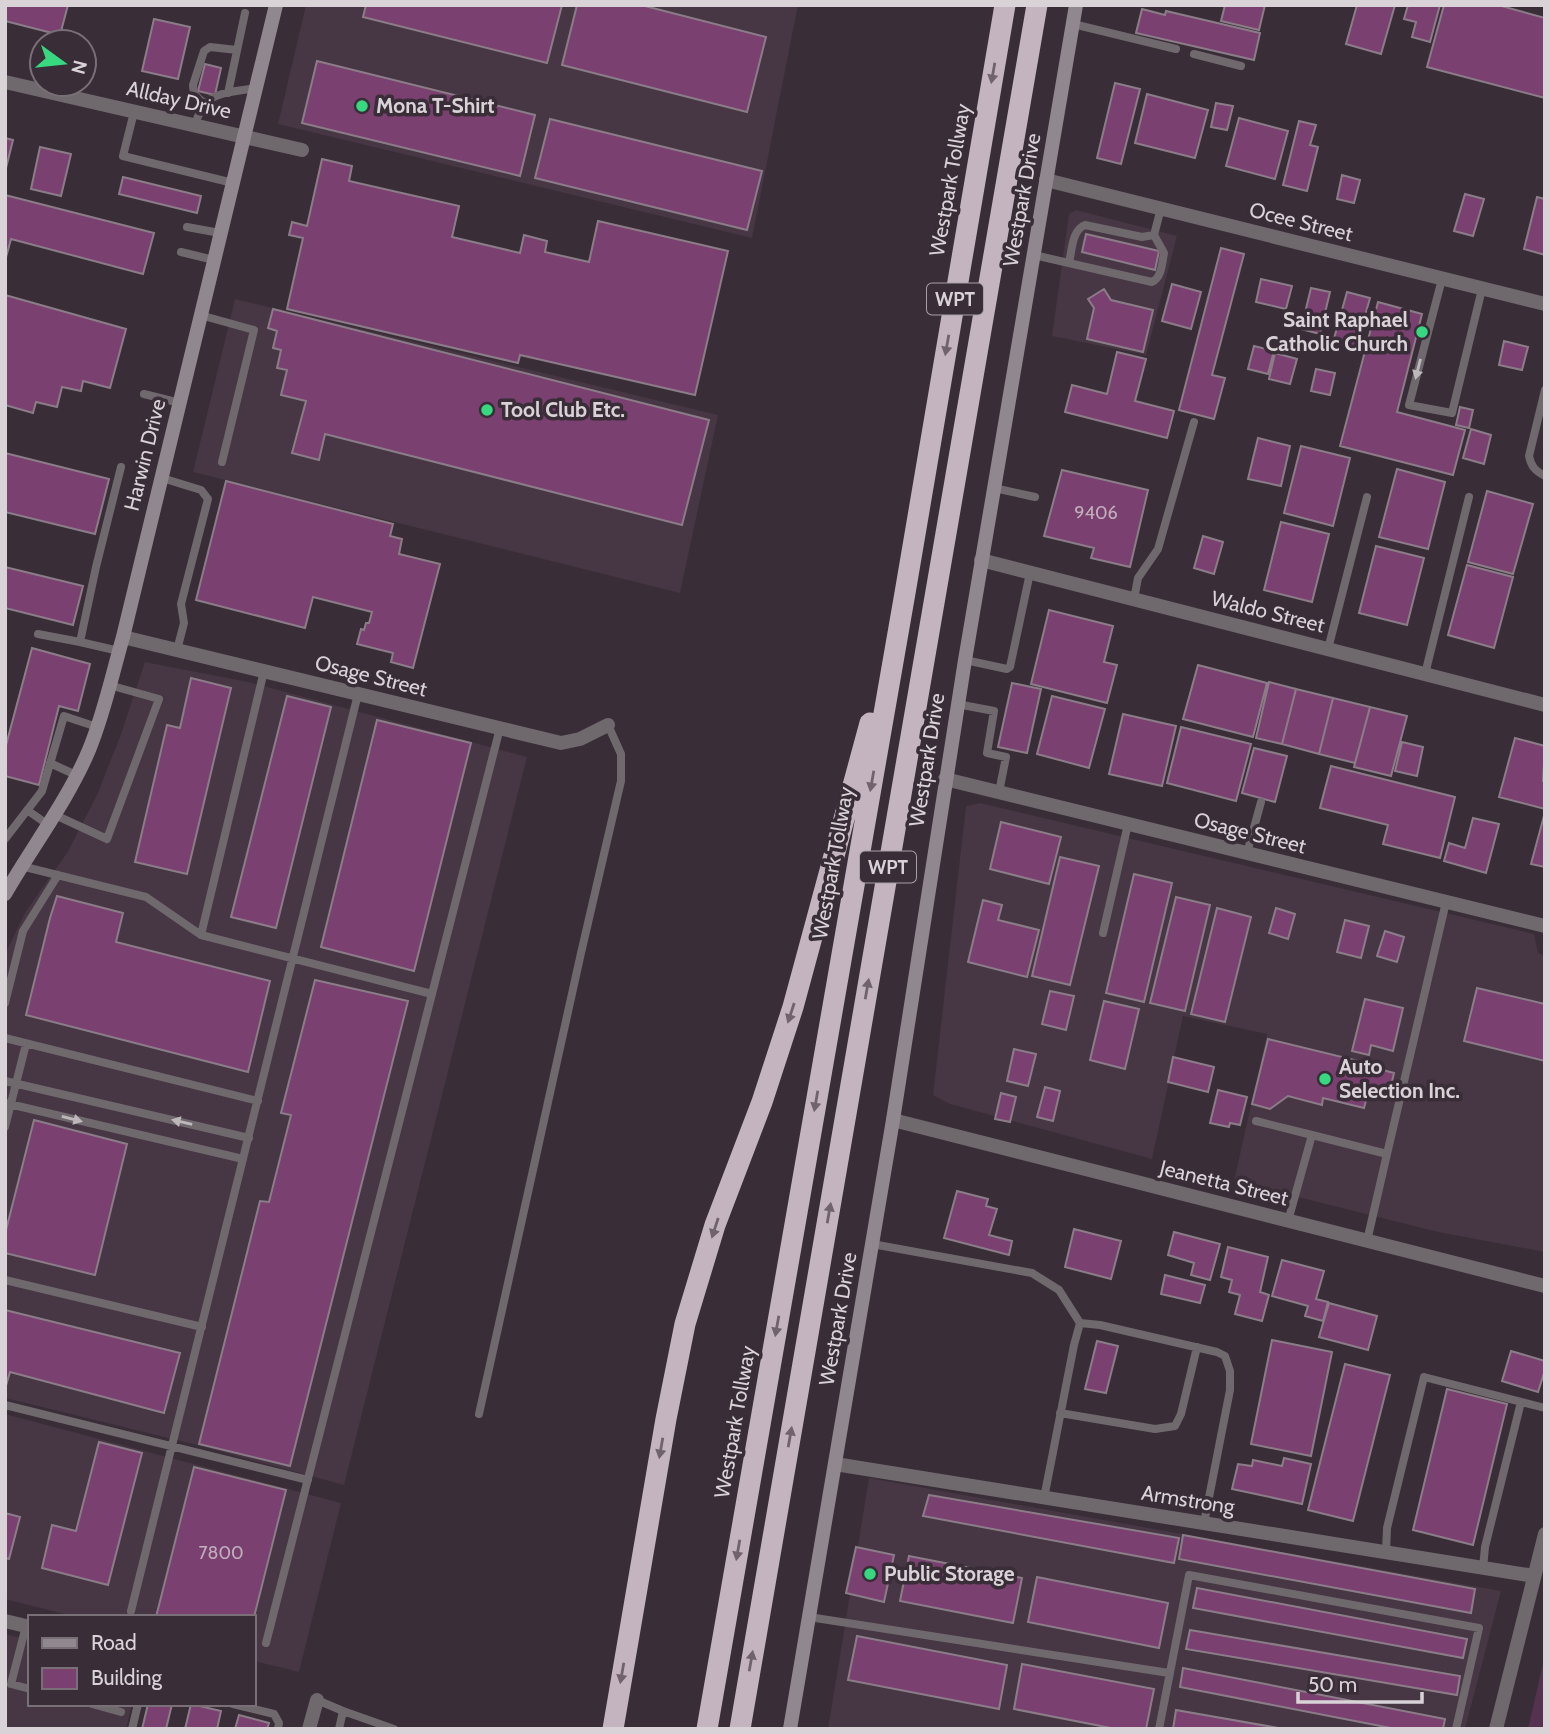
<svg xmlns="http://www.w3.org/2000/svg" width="1550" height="1734" viewBox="0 0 1550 1734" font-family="Cabin,sans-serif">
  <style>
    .built { fill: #473644 }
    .green { fill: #55324f }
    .building { fill: #7a4070; stroke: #8b7d88; stroke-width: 2 }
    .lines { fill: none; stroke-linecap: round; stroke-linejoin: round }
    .service { stroke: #6f696e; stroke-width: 8 }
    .minor { stroke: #6f696e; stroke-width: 14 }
    .tertiary { stroke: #6f696e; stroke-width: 14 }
    .secondary { stroke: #91888f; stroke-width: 14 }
    .motorway { stroke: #c3b4c0; stroke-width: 21 }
    .oneway { fill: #70636e }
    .oneway2 { fill: #beb8bd }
    .poi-dot { fill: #37d880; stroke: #392d37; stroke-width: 2.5 }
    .labels { text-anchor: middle; stroke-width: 7; stroke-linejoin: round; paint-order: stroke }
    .number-label { font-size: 18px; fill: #c1aebd }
    .shield { fill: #392d37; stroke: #a9a0a7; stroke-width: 2 }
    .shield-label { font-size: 19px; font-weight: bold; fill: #d9d2d7 }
    .street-label { font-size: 21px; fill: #d9d2d7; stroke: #392d37 }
    .poi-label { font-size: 21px; font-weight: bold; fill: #d9d2d7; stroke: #392d37; text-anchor: start }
  </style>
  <rect width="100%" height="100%" fill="#392d37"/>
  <path class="built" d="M306,5H798L752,238L278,124Z
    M1076,210L1177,236L1146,355L1052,336L1069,214Z
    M235,299L718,415L680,593L193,472Z
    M145,662L248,682L527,757L344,1485L197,1445L5,1398V954L26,911L67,853L97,795L121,734Z
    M980,803L1534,934L1538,953L1545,956V1252L1438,1232L1234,1181L1267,1034L1183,1016L1152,1159L950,1104L933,1095L966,806Z
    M5,1414L341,1503L299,1672L254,1661V1617H76L5,1599Z
    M869,1478L1501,1591L1465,1729H828Z
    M5,1634L30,1640V1704H132L126,1729H5Z"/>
  <path class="green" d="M1545,1655V1729H1528Z"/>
  <path class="building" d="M5,5H68L60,35L5,21Z
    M366,5H562L547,63L363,17Z
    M577,5H641L766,37L747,112L562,65Z
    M1225,5H1265L1259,30L1221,21Z
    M1357,5H1395L1381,54L1346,44Z
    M1408,5H1440L1430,42L1412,37L1416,22L1404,19Z
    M1444,5H1498L1545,18V98L1427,67Z
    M1142,9L1165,15L1166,11L1260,33L1254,60L1136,33Z
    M154,19L190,27L178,79L142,71Z
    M317,61L535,115L520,176L302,123Z
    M205,64L221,68L215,95L198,91Z
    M1115,83L1140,89L1121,164L1097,158Z
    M1147,94L1208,110L1195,158L1135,143Z
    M1216,103L1233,106L1227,130L1211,127Z
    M1239,118L1288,131L1275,179L1226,166Z
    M550,119L762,171L747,230L535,178Z
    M1299,121L1316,125L1310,145L1318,147L1307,191L1283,185Z
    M5,138L13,140L5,172Z
    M40,147L71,154L61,196L31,189Z
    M322,159L352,166L349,181L459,206L452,237L520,253L524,235L547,241L545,252L589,262L598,221L728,251L695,395L520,355L518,363L287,309L303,238L289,235L292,222L307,226Z
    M1342,175L1360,180L1354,203L1337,199Z
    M123,177L201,196L197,213L119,194Z
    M1465,194L1484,199L1473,236L1454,231Z
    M5,195L154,233L143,274L11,239L5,261Z
    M1537,197L1545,199V255L1524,249Z
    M1086,234L1159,251L1155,270L1082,252Z
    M1221,248L1244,254L1212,375L1225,378L1214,419L1179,410Z
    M1261,279L1292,286L1286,309L1256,302Z
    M1172,284L1201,292L1191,329L1162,321Z
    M1311,288L1330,292L1320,334L1301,329Z
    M1104,289L1111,300L1153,310L1143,352L1087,339L1094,308L1088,299Z
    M1347,292L1370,298L1356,348L1333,342Z
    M5,295L126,329L110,388L83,381L81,391L62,387L57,407L36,402L33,413L5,405Z
    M1378,302L1422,314L1397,412L1465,430L1453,475L1340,446Z
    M273,309L709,420L682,525L325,434L319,460L292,453L306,401L281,395L287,370L277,368L281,350L273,348L277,331L268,328Z
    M1504,341L1528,347L1522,370L1499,365Z
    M1254,346L1274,351L1268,374L1248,369Z
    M1117,352L1146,359L1135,401L1174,411L1167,438L1065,412L1072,385L1107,394Z
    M1275,353L1297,359L1290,384L1269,379Z
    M1316,369L1335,373L1330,395L1311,391Z
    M1460,407L1473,410L1469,428L1456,425Z
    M1471,429L1491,435L1484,464L1463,458Z
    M1258,438L1290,446L1281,486L1248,479Z
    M1301,446L1350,458L1333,526L1284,513Z
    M5,453L109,479L95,534L5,512Z
    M1397,469L1445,482L1428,549L1379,537Z
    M1062,470L1148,490L1130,567L1091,558L1094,548L1044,536Z
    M226,481L393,524L390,536L402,539L399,554L440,564L413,668L391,662L393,653L357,644L361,629L364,630L366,623H369L372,612L313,597L305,628L196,600Z
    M1487,491L1533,504L1513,574L1468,562Z
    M1281,522L1329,534L1312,602L1264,590Z
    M1203,536L1223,542L1214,574L1194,568Z
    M1376,546L1424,558L1407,625L1359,613Z
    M1467,565L1513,577L1494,648L1448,635Z
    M5,567L83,586L73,625L5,608Z
    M1049,610L1113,626L1104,662L1117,665L1107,703L1031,684Z
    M32,648L90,664L78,711L59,706L39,785L5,776V749Z
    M1198,665L1267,683L1253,737L1183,719Z
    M191,678L231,688L187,874L135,862L167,725L180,728Z
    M1269,682L1296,689L1282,744L1256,738Z
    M1012,683L1041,689L1027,753L998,747Z
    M1296,689L1333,698L1319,754L1282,744Z
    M287,696L331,707L276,928L231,917Z
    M1052,696L1105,709L1089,768L1037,754Z
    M1333,698L1370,707L1355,763L1319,754Z
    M1370,707L1407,716L1391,776L1354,767Z
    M1123,714L1176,726L1162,786L1109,774Z
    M377,720L471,743L414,971L321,947Z
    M1181,727L1251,744L1236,801L1167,783Z
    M1515,738L1545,746L1543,781H1545V809L1499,797Z
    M1402,742L1423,747L1417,776L1395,771Z
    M1254,748L1287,756L1275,802L1242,793Z
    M1331,766L1455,797L1440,858L1383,844L1388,825L1320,808Z
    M1545,812V867L1531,864Z
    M1473,818L1499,824L1486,873L1444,861L1449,843L1465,848Z
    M1001,822L1061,837L1049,884L990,869Z
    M1060,857L1099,866L1070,985L1032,976Z
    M1134,874L1172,883L1144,1002L1106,993Z
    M57,896L123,913L116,942L270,981L248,1072L26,1015L50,918Z
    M1176,897L1210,905L1185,1011L1150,1003Z
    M983,900L1002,905L998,920L1039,930L1027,977L968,962Z
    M1217,908L1251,917L1225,1022L1191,1014Z
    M1276,908L1295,914L1288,939L1269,933Z
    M1345,920L1369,926L1361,958L1337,952Z
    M1385,931L1404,937L1397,962L1377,956Z
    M315,980L408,1001L290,1466L199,1444L260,1201L269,1202L291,1115L281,1113Z
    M1477,988L1545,1004V1061L1464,1041Z
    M1050,991L1074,996L1066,1030L1042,1024Z
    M1365,999L1403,1008L1393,1051L1371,1045L1369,1055L1352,1051Z
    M1104,1001L1139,1009L1125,1069L1090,1060Z
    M1268,1039L1375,1065V1068L1394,1073L1390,1090L1370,1085L1364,1108L1323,1098L1322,1105L1288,1096L1270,1109L1252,1104Z
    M1014,1049L1036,1054L1028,1086L1007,1081Z
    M1173,1057L1214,1067L1208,1092L1168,1082Z
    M1045,1087L1060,1091L1053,1121L1037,1117Z
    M1218,1090L1247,1097L1240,1125L1230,1123L1229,1127L1210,1123Z
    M1001,1093L1016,1097L1010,1122L995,1119Z
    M34,1120L127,1144L95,1275L5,1253V1234Z
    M957,1191L988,1199L986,1206L997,1209L989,1235L1012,1241L1009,1255L944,1238Z
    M1074,1229L1121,1241L1111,1279L1065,1267Z
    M1174,1232L1220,1244L1210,1280L1191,1275L1194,1263L1168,1255Z
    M1228,1247L1268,1257L1260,1292L1269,1295L1262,1321L1235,1314L1240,1295L1229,1292L1232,1280L1221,1277Z
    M1282,1260L1324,1271L1316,1299L1328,1302L1323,1321L1305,1316L1308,1306L1272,1296Z
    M1165,1275L1205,1285L1200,1303L1161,1294Z
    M1329,1303L1377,1316L1368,1350L1319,1337Z
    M5,1310L180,1353L164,1413L10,1372L5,1389Z
    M1272,1340L1332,1352L1311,1456L1251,1444Z
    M1097,1341L1118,1346L1106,1393L1085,1389Z
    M1511,1351L1545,1361V1370L1538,1392L1502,1381Z
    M1345,1364L1390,1375L1353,1521L1308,1510Z
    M1447,1389L1507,1404L1473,1545L1413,1530Z
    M99,1442L142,1453L108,1585L42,1568L52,1525L76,1531Z
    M1284,1458L1311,1464L1302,1504L1232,1489L1238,1464L1252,1466L1253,1460L1282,1466Z
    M194,1467L286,1490L254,1617H156Z
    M929,1495L1179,1538L1174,1563L923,1516Z
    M5,1513L20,1517L9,1559L5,1558Z
    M1183,1535L1475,1589L1471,1613L1179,1559Z
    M856,1547L894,1555L884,1602L846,1593Z
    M909,1556L1022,1578L1013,1623L900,1601Z
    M1037,1577L1168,1603L1159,1648L1028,1622Z
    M1197,1588L1467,1639L1463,1658L1193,1608Z
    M1190,1630L1460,1676L1457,1695L1186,1649Z
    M857,1636L1007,1665L999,1709L848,1680Z
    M1022,1664L1154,1689L1146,1729H1116L1014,1709Z
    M1183,1668L1445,1719L1443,1729H1396L1180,1687Z
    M148,1704H172L166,1729H142Z
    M191,1704L221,1711L217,1729H185Z
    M1176,1710L1284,1729H1173Z
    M239,1715L269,1723L267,1729H235Z"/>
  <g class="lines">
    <path class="service" d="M1073,24L1176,49
      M1194,54L1241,66
      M228,93L245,13
      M205,104C198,98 193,95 193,85L204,51L210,47L237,50
      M134,112L123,156L233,183
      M194,126C197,119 200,110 205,104C216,91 240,91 256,88
      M187,227L220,233
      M181,252L214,260
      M1034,255L1152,282C1162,277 1162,263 1164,253L1154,235L1161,208
      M1069,263C1072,250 1072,230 1085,225L1142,237L1154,235
      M1442,279L1409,405L1452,413L1482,289
      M200,315L254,330L222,462
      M1545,390L1529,456C1531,466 1535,471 1545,476
      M144,394L180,403
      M162,478L201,490L208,499L181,604L184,623L177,650
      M994,488L1035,497
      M1134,599L1138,578L1158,549L1194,422
      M38,634L80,642
      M1328,649L1367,497
      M119,651L80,642L96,567L121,467
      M965,660L1007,669L1010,667L1030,573
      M1425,674L1469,497
      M957,704L994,711L987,753L1006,757L999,792
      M50,763L76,775
      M27,810L47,824
      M53,814L107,839L159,699L109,685
      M5,839L42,791L64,716L97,727
      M1247,853L1261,802
      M21,866L146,897L201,935L432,994
      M1103,933L1128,824
      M201,935L264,671
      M5,1003L23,931L58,875
      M5,1038L258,1101
      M5,1081L249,1138
      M5,1103L243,1159
      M1256,1121L1312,1135
      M5,1127L26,1044
      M1288,1221L1312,1135L1387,1154L1446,902
      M1367,1241L1387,1154
      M872,1244L1032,1273L1059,1290L1080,1323
      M5,1280L202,1327
      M5,1405L308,1480
      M1060,1413L1155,1429L1175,1426L1181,1414L1197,1347
      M479,1414L581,953L621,781V754L608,725
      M1044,1498L1074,1345L1080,1323L1100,1325L1217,1352L1225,1356L1230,1371V1390L1204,1523
      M1386,1552L1387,1528L1424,1377L1545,1408
      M1483,1568L1485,1547L1521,1402
      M131,1611L358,694
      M809,1617L1169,1673
      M26,1626L11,1684L30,1689
      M266,1643L500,728
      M317,1700L343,1711L394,1729
      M92,1704L121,1712
      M233,1704L274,1714L279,1723L278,1729
      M132,1729L138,1704
      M339,1729L343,1711
      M1159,1729L1189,1575L1479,1628L1456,1729"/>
    <path class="minor" d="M5,82L302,150
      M1046,180L1545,304
      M981,560L1545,705
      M123,637L561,743L580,739L608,725
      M945,779L1545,926
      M835,1464L1534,1576
      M5,1621L30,1627
      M309,1729L317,1700
      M1496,1729L1545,1534"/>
    <path class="tertiary" d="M893,1120L1545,1286"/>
    <path class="secondary" d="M5,894C32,847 68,800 89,750C104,714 112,675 123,637L276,5
      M790,1729L893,1120L965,660L1076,5"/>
    <path class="motorway" d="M613,1729L666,1419L685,1324L715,1225L762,1102L793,1007L870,723
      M707,1729L905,593L1005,5
      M740,1729L1037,5"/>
  </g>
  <defs><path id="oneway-solid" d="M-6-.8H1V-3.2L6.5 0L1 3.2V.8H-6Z" transform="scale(1.75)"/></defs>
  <g class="oneway">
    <use href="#oneway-solid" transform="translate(993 73) rotate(100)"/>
    <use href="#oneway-solid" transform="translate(947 345) rotate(100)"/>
    <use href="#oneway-solid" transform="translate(872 781) rotate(100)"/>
    <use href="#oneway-solid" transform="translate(867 989) rotate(-80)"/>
    <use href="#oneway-solid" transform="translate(791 1013) rotate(108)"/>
    <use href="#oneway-solid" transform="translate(816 1101) rotate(100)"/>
    <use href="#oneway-solid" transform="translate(829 1213) rotate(-80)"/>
    <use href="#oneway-solid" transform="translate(715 1228) rotate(108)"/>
    <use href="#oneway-solid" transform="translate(777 1326) rotate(100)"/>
    <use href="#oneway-solid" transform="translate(790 1437) rotate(-80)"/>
    <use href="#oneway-solid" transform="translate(661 1448) rotate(100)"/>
    <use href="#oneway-solid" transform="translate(738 1550) rotate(100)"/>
    <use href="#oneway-solid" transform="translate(751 1661) rotate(-80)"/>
    <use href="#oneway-solid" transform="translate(622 1673) rotate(100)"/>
  </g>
  <g class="oneway2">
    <use href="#oneway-solid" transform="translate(1418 369) rotate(104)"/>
    <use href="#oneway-solid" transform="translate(72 1119) rotate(14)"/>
    <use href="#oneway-solid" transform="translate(182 1122) rotate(-167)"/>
  </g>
  <g class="poi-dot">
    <circle cx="362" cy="106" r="7"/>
    <circle cx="1422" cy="332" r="7"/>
    <circle cx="487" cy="410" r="7"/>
    <circle cx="1325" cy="1079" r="7"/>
    <circle cx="870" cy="1574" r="7"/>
  </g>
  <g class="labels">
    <g class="number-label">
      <text x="1096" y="519">9406</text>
      <text x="221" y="1559">7800</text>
    </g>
    <g class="shield">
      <rect x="927" y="283.5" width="56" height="31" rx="5"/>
      <rect x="860" y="851.5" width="56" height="31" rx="5"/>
    </g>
    <g class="shield-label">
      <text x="955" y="306">WPT</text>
      <text x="888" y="874">WPT</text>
    </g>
    <g class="street-label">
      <text transform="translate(179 100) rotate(13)" y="7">Allday Drive</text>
      <text transform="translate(950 180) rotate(-80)" y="7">Westpark Tollway</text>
      <text transform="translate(1022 200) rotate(-80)" y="7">Westpark Drive</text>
      <text transform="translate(1301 222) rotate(14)" y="7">Ocee Street</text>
      <text transform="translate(145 455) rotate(-76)" y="7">Harwin Drive</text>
      <text transform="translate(1268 612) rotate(14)" y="7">Waldo Street</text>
      <text transform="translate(371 676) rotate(14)" y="7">Osage Street</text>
      <text transform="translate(927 760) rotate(-81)" y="7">Westpark Drive</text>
      <text transform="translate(1250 833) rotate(14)" y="7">Osage Street</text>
      <text transform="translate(833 863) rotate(-80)" y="7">Westpark Tollway</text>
      <text transform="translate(1224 1183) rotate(14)" y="7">Jeanetta Street</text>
      <text transform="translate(838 1319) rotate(-80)" y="7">Westpark Drive</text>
      <text transform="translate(735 1422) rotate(-80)" y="7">Westpark Tollway</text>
      <text transform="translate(1188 1500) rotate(9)" y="7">Armstrong</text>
    </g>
    <g class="poi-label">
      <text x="376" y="113">Mona T-Shirt</text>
      <text x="1408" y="327" text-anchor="end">Saint Raphael<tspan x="1408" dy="24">Catholic Church</tspan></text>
      <text x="501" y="417">Tool Club Etc.</text>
      <text x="1339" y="1074">Auto<tspan x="1339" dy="24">Selection Inc.</tspan></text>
      <text x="884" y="1581">Public Storage</text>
    </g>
  </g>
  <rect width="1550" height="1734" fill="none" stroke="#d9d2d7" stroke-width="14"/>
  <rect x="28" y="1615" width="228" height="91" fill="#392d37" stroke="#796f77" stroke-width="2"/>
  <rect x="42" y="1638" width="35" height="10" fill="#91888f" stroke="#796f77" stroke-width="2"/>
  <text x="91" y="1650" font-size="21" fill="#d9d2d7">Road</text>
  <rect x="42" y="1668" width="35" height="21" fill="#7a4070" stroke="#796f77" stroke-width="2"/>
  <text x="91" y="1685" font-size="21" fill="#d9d2d7">Building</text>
  <g transform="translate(63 63) rotate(105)"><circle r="33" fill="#392d37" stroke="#796f77" stroke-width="2"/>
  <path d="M0-5L12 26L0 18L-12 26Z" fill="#37d880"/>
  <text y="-10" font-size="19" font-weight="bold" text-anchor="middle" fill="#d9d2d7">N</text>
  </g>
  <path d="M1298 1692v10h124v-10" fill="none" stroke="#d9d2d7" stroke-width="3.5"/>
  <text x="1308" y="1692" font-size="21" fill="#d9d2d7" stroke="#392d37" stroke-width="5" paint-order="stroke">50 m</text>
</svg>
